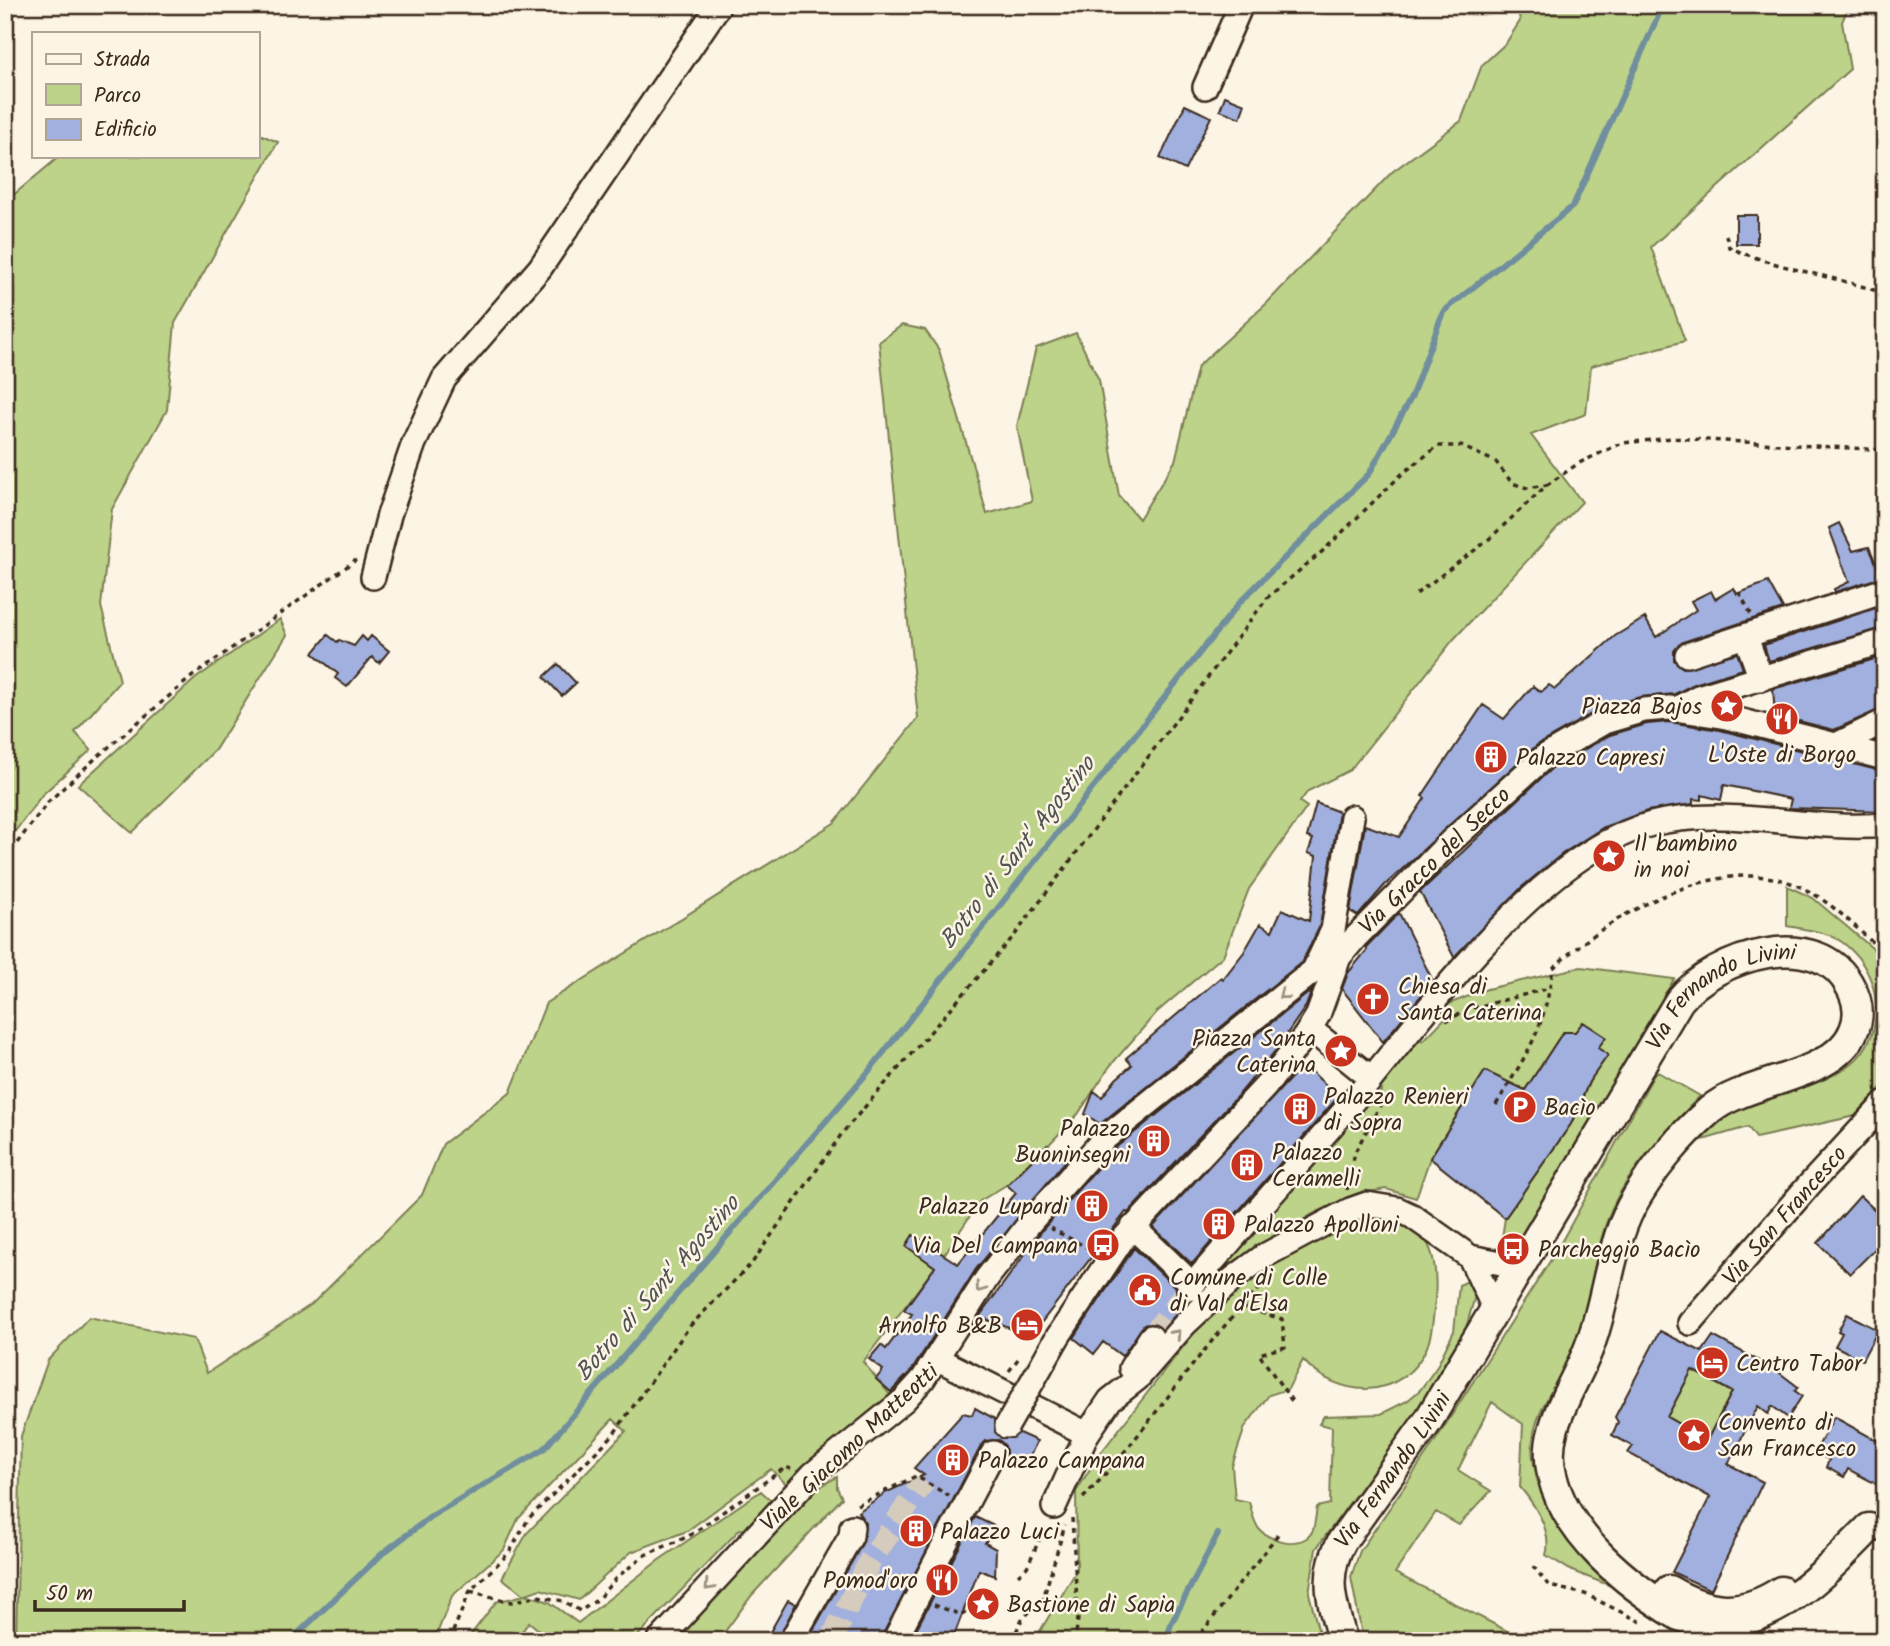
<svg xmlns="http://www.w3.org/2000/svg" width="1890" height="1646" viewBox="0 0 1890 1646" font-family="Kalam,sans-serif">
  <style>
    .green { fill: #bdd389; stroke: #7c7e54; stroke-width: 2 }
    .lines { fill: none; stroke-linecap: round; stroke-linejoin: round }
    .stream { stroke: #6f8e9e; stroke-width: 6 }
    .building { fill: #a1b0df; stroke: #3b2a1e; stroke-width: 2; fill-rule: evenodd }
    .minor-tunnel { stroke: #d5ccbd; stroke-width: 23; stroke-dasharray: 23 11; stroke-linecap: butt }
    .minor-casing { stroke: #3b2a1e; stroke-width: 28 }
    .major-casing { stroke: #3b2a1e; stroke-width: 33 }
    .path { stroke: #3b2a1e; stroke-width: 3.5; stroke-dasharray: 5 5; stroke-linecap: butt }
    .minor { stroke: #fcf5e5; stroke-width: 23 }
    .major { stroke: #fcf5e5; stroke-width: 28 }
    .minor-bridge-casing { stroke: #3b2a1e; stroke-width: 28; stroke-linecap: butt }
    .minor-bridge { stroke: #fcf5e5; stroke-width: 23 }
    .oneway { stroke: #9c9082 }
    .labels { text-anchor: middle; stroke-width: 5; stroke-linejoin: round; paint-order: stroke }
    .poi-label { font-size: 23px; fill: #3b2a1e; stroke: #fcf5e5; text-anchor: start }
    .street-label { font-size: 23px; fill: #3b2a1e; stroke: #fcf5e5 }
    .water-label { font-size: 24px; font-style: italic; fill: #515453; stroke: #fcf5e5 }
  </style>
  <rect width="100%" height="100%" fill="#fcf5e5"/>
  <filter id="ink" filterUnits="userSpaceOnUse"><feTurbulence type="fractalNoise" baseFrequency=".0143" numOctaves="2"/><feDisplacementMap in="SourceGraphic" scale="14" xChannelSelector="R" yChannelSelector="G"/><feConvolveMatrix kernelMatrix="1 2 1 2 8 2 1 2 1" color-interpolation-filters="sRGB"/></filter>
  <g filter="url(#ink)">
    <path class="green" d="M1517,5H1849L1842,22L1850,69L1651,247L1685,341L1591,366L1586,414L1531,435L1582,502L1453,640L1350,770L1308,791L1300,802L1307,807L1249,889L1223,956L1157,1012L1110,1066L1078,1114L1016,1179L980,1201L944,1255L933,1248L935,1267L863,1362L891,1396L786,1484L771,1469L687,1531L631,1552L579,1600L540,1589L526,1594L549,1602L578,1623L659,1560L761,1491L773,1502L746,1530L740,1529L633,1641H552L529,1622L515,1641H466L496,1602L524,1595L502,1578L527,1533L626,1431L613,1419L518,1519L504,1550L452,1596L434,1641H16L21,1436L48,1360L89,1317L194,1339L207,1373L312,1304L422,1195L443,1144L510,1093L546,1003L834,823L918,718L879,342L902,325L925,330L939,350L987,514L1032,501L1017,426L1036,348L1076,333L1099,380L1119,496L1139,519L1175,461L1198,366L1266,304L1392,172L1461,121L1482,65L1506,43L1520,21Z
      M257,133L278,142L175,323L167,410L112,509L101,606L120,681L75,732L91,750L42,795L5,845V202L60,156H257Z
      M280,619L287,635L215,750L132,833L78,785L195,679Z
      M1787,886L1813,898L1885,959V1083L1855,1116L1756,1138L1748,1127L1699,1141L1726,1116L1741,1108C1775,1094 1821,1087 1851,1064C1888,1034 1882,976 1847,946C1830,931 1808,930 1787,926Z
      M1581,967L1674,979L1591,1127L1518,1240L1508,1246L1501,1244L1505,1218L1571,1124L1589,1082L1608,1055L1598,1048L1605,1037L1583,1022L1575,1032H1563L1525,1090L1485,1071L1430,1158L1416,1198L1386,1189L1356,1194L1313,1214L1235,1262L1203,1294L1197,1289L1366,1099L1371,1104L1382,1090L1378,1084L1415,1035L1423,1041L1447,1016L1438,1008L1487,989Z
      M1656,1071L1700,1096C1668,1130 1632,1165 1612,1208C1592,1255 1591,1309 1570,1356C1554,1391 1525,1423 1534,1464C1545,1516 1584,1551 1619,1589L1572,1571L1546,1555C1553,1531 1535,1505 1520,1487L1523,1424L1492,1402L1458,1470L1491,1491L1459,1525L1436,1512L1395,1573L1515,1635L1512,1641H1363L1351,1577L1360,1551L1428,1452L1554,1255Z
      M1358,1214C1420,1217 1440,1238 1435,1300C1433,1316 1433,1333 1427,1347C1403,1401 1339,1400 1303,1360L1288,1389L1269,1395L1245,1427L1232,1466L1235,1499L1249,1502C1252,1511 1253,1521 1259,1529C1270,1542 1304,1550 1313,1530C1315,1523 1316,1514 1317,1507L1330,1504L1332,1427L1319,1424L1324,1416L1381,1414L1407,1401L1420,1390L1436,1368L1454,1331L1459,1285L1468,1281L1475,1296L1464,1335L1432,1390L1316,1549L1309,1593L1321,1641H1034L1077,1570L1076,1492L1096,1459L1211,1311L1272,1259Z
      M1692,1370L1732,1392L1707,1440L1667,1417Z
      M837,1477V1488L842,1498L752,1595L718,1641H675C714,1597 787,1500 837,1477Z"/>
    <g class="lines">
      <path class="stream" d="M290,1641L383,1553L433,1515L544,1449L869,1071L1240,602L1369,474L1411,398L1443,312L1573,206L1663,5
        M1166,1641L1171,1624L1218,1534"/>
    </g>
    <path class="building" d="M1225,96L1245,104L1240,118L1220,110Z
      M1185,105L1211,117L1185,170L1160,158Z
      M1736,215H1757V244H1736Z
      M1839,523L1853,551L1869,547L1878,568L1885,566V576L1835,592L1834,589L1849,582L1829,528Z
      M1768,582L1783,609L1683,642L1674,651V660L1683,668L1737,653L1743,669L1694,684L1675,694L1640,697L1600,709L1537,745L1385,885L1358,916L1350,911L1365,825L1399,837L1425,798L1422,796L1483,705L1504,719L1533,686L1541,692L1549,685L1555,689L1615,636L1645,618L1656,637L1696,610L1691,601L1711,591L1715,599L1734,588L1737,594Z
      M1885,605V627L1769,661L1764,645Z
      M328,635L337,642L339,640L354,646L362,636L367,641L371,636L389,651L379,663L372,657L347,687L335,678L338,674L313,653Z
      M1885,656V707L1834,730L1775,715L1773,689Z
      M558,664L576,683L562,696L544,677Z
      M1669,722L1720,730L1885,772V811L1789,808L1791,799L1724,785L1721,800L1702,795V800L1693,799V804L1647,811L1604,827L1562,854L1522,887L1454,957L1420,892L1552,768L1610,735L1647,724Z
      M1316,803L1339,812L1320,926L1302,962L1100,1124L1085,1114L1094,1091L1102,1097L1116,1079L1132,1065L1126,1058L1221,977L1223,979L1244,952L1260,924L1272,931L1282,909L1309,921L1316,856L1308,853L1313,839L1307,837Z
      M1399,913L1433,981L1383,1042L1342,989L1348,973L1367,950V946Z
      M1312,990L1306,1006L1276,1050L1242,1091L1128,1213L1126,1212L1031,1336L979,1317L1044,1228L1114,1149Z
      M1583,1022L1606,1037L1598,1048L1608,1055L1589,1082L1571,1124L1505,1218L1430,1158L1485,1071L1525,1090L1563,1032H1575Z
      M1301,1067H1307L1338,1097L1192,1264L1153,1227Z
      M1047,1145L1068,1158L976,1269L912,1370L891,1392L876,1379L883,1370L869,1359L881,1345L886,1349L912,1314L904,1310L935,1267L906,1246L913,1235L958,1264L1016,1193L1007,1185Z
      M1860,1196L1875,1210L1885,1198V1239L1850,1274L1818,1243Z
      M1134,1248L1175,1287L1179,1299L1187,1303L1162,1329L1152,1323L1144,1325L1122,1356L1103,1342L1094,1354L1074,1338Z
      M1847,1314L1878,1330L1862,1360L1835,1346L1842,1333L1838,1331Z
      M1660,1331L1702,1352L1713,1336L1776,1370L1798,1387L1795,1391L1802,1396L1788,1418L1772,1406L1768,1414L1758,1406L1728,1464L1763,1482L1711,1590L1672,1572L1710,1497L1628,1453L1633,1446L1612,1435L1618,1422L1615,1417ZM1692,1370L1732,1392L1707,1440L1667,1417Z
      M975,1408L995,1419V1432L1001,1438H1013L1019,1433L1037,1441L1025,1467L1006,1458L1005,1446L999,1440L986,1441L981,1446L880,1641H807L863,1542L865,1522L858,1512L885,1493L924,1475L914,1468L963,1413L972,1415Z
      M1834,1417L1885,1445V1466L1876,1484L1848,1469L1844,1477L1826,1467L1829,1460L1815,1452Z
      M975,1517L994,1526L985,1543L996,1549L995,1576L979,1570L952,1641H910Z
      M788,1600L796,1604L777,1641H765Z"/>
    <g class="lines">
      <path class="minor-tunnel" d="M1151,1337L1189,1289
        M831,1641L870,1561L924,1481"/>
      <defs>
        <path id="minor" d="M1205,87L1241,5
          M373,577L389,515L414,443L444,379L540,268L719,5
          M1746,637L1761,679
          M1687,655L1885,590
          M1678,708L1698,697L1885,641
          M1836,745L1885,721
          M1314,970L1333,930L1352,817
          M1310,1029L1371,1078
          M1133,1227L1193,1285
          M1470,1257L1495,1310
          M1189,1289C1246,1222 1306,1157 1363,1089C1431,1006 1545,850 1652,824C1728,805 1808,832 1885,825
          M1690,1323L1809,1185L1885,1103
          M1057,1338L1122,1240L1265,1087L1305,1036L1318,1015L1339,957L1355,938L1450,842L1544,757L1604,722L1644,710L1669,708L1723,716L1885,758
          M938,1359L1087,1434L1110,1400L1137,1379L1185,1324L1234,1278L1264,1256L1350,1210L1367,1204L1397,1209L1412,1216L1470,1257L1522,1267
          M1131,1368L1151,1337
          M1054,1507L1087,1434
          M659,1641L813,1474L904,1400L923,1379L987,1278L1033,1219L1104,1139L1312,972L1339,957
          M791,1641L851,1536L852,1527
          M894,1641L993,1453"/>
        <g id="major">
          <path d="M1669,1590C1708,1613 1742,1617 1781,1591"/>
          <path id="s1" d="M1343,1641C1332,1605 1322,1576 1342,1541L1428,1421L1679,1001C1715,956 1819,923 1851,988C1858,1001 1860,1016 1854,1030C1835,1079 1749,1078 1710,1110C1680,1136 1650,1172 1631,1207C1610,1248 1607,1296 1592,1339C1582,1371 1561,1399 1553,1431C1549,1445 1549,1461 1552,1475C1566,1536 1628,1585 1679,1616C1758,1646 1819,1579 1869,1528"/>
        </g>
      </defs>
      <use href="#minor" class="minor-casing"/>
      <use href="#major" class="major-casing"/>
      <path class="path" d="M1726,235L1729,247C1779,270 1834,275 1885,294
        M1739,592L1751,614
        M1416,594L1487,541L1547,485L1579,463L1622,443L1672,438L1885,450
        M5,859L48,802L97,757L194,675L356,560
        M1446,1021L1469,1009L1550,988
        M1496,1105C1528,1051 1544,1032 1553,968C1608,916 1719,852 1796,885C1830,899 1858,930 1885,954
        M1347,1190L1355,1152L1383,1100
        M1050,1228L1090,1249
        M1241,1307L1282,1319L1285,1347L1259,1354L1294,1404
        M1009,1371L1021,1355
        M1083,1498C1148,1432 1196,1350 1263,1285
        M857,1505L916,1476L949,1496
        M1072,1518L1078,1619L1075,1641
        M1533,1566L1549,1586L1585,1594L1641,1622
        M1018,1575L1027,1567L1046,1525
        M470,1591L511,1602L538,1596L563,1601L580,1611L597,1600L616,1578L645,1555L689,1536L786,1467L791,1469
        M934,1605L962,1615L966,1612
        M449,1641L470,1591L509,1553L529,1518L613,1435L689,1327L752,1263L843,1132L1014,936L1268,597L1324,550L1402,474L1438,446H1461L1496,462L1512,483L1527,488L1547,485
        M1012,1641L1022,1619L1043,1599L1065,1525
        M1195,1641L1279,1533"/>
      <use href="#minor" class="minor"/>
      <use href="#major" class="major"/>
      <defs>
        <path id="minor-bridge" d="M1007,1426L1057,1338"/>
      </defs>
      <use href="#minor-bridge" class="minor-bridge-casing"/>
      <use href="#minor-bridge" class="minor-bridge"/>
    </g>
    <defs><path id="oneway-chevron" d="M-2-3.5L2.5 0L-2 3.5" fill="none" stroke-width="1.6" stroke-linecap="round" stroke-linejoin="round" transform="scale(1.75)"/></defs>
    <g class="oneway">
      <use href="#oneway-chevron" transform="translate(1283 995) rotate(142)"/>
      <use href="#oneway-chevron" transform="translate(980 1288) rotate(126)"/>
      <use href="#oneway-chevron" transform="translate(1176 1334) rotate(-48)"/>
      <use href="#oneway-chevron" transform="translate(709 1586) rotate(133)"/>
    </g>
  </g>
  <defs>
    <symbol id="sight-disc" viewBox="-11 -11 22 22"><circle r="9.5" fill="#c8321e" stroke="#fcf5e5"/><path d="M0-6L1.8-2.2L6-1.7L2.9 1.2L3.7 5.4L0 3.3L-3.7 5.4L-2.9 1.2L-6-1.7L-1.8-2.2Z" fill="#fff"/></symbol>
    <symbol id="restaurant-disc" viewBox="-11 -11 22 22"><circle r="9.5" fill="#c8321e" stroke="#fcf5e5"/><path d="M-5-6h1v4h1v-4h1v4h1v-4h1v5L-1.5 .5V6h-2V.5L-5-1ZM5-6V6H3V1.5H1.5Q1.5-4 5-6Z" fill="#fff"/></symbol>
    <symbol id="building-disc" viewBox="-11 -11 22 22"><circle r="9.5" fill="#c8321e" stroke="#fcf5e5"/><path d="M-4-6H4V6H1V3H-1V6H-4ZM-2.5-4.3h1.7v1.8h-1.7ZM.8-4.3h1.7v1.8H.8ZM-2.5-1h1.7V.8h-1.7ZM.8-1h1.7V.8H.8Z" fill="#fff"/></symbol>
    <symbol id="church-disc" viewBox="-11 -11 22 22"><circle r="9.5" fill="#c8321e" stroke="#fcf5e5"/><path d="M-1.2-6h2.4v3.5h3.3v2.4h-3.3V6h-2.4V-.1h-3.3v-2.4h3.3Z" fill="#fff"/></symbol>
    <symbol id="parking-disc" viewBox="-11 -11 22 22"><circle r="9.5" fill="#c8321e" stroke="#fcf5e5"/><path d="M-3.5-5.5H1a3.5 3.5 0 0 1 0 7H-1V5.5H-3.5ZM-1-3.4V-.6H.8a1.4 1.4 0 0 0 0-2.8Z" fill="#fff"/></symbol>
    <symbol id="bus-disc" viewBox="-11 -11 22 22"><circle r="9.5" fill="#c8321e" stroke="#fcf5e5"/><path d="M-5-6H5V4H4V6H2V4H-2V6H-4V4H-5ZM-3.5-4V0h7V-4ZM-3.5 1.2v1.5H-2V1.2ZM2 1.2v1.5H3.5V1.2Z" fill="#fff"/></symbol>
    <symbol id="civic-disc" viewBox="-11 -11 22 22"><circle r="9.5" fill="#c8321e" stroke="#fcf5e5"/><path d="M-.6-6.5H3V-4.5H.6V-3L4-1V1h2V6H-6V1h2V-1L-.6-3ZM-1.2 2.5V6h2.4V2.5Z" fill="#fff"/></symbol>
    <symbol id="hotel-disc" viewBox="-11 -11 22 22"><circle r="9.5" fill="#c8321e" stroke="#fcf5e5"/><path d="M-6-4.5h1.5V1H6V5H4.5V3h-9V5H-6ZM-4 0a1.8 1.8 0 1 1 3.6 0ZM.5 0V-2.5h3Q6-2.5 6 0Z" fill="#fff"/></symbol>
  </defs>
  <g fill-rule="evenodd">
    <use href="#sight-disc" x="1708" y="687" width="38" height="38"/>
    <use href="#restaurant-disc" x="1763" y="700" width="38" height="38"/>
    <use href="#building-disc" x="1472" y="738" width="38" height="38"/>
    <use href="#sight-disc" x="1590" y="837" width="38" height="38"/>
    <use href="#church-disc" x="1354" y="980" width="38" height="38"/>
    <use href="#sight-disc" x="1322" y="1032" width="38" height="38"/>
    <use href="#parking-disc" x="1501" y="1088" width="38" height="38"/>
    <use href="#building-disc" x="1281" y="1090" width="38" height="38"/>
    <use href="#building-disc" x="1135" y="1122" width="38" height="38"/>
    <use href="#building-disc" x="1228" y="1146" width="38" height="38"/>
    <use href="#building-disc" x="1073" y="1187" width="38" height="38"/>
    <use href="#building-disc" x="1200" y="1205" width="38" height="38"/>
    <use href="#bus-disc" x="1084" y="1226" width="38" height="38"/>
    <use href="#bus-disc" x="1494" y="1230" width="38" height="38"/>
    <use href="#civic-disc" x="1126" y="1271" width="38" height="38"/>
    <use href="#hotel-disc" x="1008" y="1306" width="38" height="38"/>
    <use href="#hotel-disc" x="1693" y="1344" width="38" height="38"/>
    <use href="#sight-disc" x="1675" y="1416" width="38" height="38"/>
    <use href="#building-disc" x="934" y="1441" width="38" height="38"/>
    <use href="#building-disc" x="897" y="1512" width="38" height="38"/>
    <use href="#restaurant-disc" x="923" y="1561" width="38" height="38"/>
    <use href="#sight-disc" x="964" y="1585" width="38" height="38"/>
  </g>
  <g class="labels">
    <g class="poi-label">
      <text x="1702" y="714" text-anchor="end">Piazza Bajos</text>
      <text x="1782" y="762" text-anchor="middle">L'Oste di Borgo</text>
      <text x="1516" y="765">Palazzo Capresi</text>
      <text x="1634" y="851">Il bambino<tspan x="1634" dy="26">in noi</tspan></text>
      <text x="1398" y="994">Chiesa di<tspan x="1398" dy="26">Santa Caterina</tspan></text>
      <text x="1316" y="1046" text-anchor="end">Piazza Santa<tspan x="1316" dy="26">Caterina</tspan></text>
      <text x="1324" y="1104">Palazzo Renieri<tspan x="1324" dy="26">di Sopra</tspan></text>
      <text x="1544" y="1115">Bacìo</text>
      <text x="1130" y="1136" text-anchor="end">Palazzo<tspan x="1130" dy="26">Buoninsegni</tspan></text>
      <text x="1272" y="1160">Palazzo<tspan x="1272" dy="26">Ceramelli</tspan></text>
      <text x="1068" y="1214" text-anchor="end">Palazzo Lupardi</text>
      <text x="1244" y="1232">Palazzo Apolloni</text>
      <text x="1078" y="1253" text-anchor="end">Via Del Campana</text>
      <text x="1538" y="1257">Parcheggio Bacìo</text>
      <text x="1170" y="1285">Comune di Colle<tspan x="1170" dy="26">di Val d'Elsa</tspan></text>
      <text x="1002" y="1333" text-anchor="end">Arnolfo B&amp;B</text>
      <text x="1736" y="1371">Centro Tabor</text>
      <text x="1718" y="1430">Convento di<tspan x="1718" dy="26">San Francesco</tspan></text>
      <text x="978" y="1468">Palazzo Campana</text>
      <text x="940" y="1539">Palazzo Luci</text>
      <text x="918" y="1588" text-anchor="end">Pomod'oro</text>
      <text x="1007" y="1612">Bastione di Sapia</text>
    </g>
    <g class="street-label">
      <text transform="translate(1434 860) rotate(-44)" y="8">Via Gracco del Secco</text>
      <text dy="8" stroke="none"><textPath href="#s1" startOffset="779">Via Fernando Livini</textPath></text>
      <text transform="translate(1784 1215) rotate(-49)" y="8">Via San Francesco</text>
      <text transform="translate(849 1447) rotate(-43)" y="8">Viale Giacomo Matteotti</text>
      <text dy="8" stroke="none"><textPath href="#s1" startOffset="191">Via Fernando Livini</textPath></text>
    </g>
    <g class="water-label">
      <text transform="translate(1017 852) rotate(-52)" y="8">Botro di Sant' Agostino</text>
      <text transform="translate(657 1288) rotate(-49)" y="8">Botro di Sant' Agostino</text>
    </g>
  </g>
  <rect width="1890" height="1646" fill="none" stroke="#fcf5e5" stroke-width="28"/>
  <rect x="14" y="14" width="1862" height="1618" fill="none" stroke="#3b2a1e" stroke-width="2.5" filter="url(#ink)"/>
  <rect x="32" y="32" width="228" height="126" fill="#fcf5e5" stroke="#afa495" stroke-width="2"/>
  <rect x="46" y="54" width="35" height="10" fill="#fcf5e5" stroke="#afa495" stroke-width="2"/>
  <text x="94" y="66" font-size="21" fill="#3b2a1e">Strada</text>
  <rect x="46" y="84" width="35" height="21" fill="#bdd389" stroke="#afa495" stroke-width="2"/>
  <text x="94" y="102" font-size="21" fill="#3b2a1e">Parco</text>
  <rect x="46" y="119" width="35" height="21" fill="#a1b0df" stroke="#afa495" stroke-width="2"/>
  <text x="94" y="136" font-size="21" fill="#3b2a1e">Edificio</text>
  <path d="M35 1600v10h149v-10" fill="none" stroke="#3b2a1e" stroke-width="3.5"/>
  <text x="46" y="1600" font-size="21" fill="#3b2a1e" stroke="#fcf5e5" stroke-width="5" paint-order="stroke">50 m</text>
</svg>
